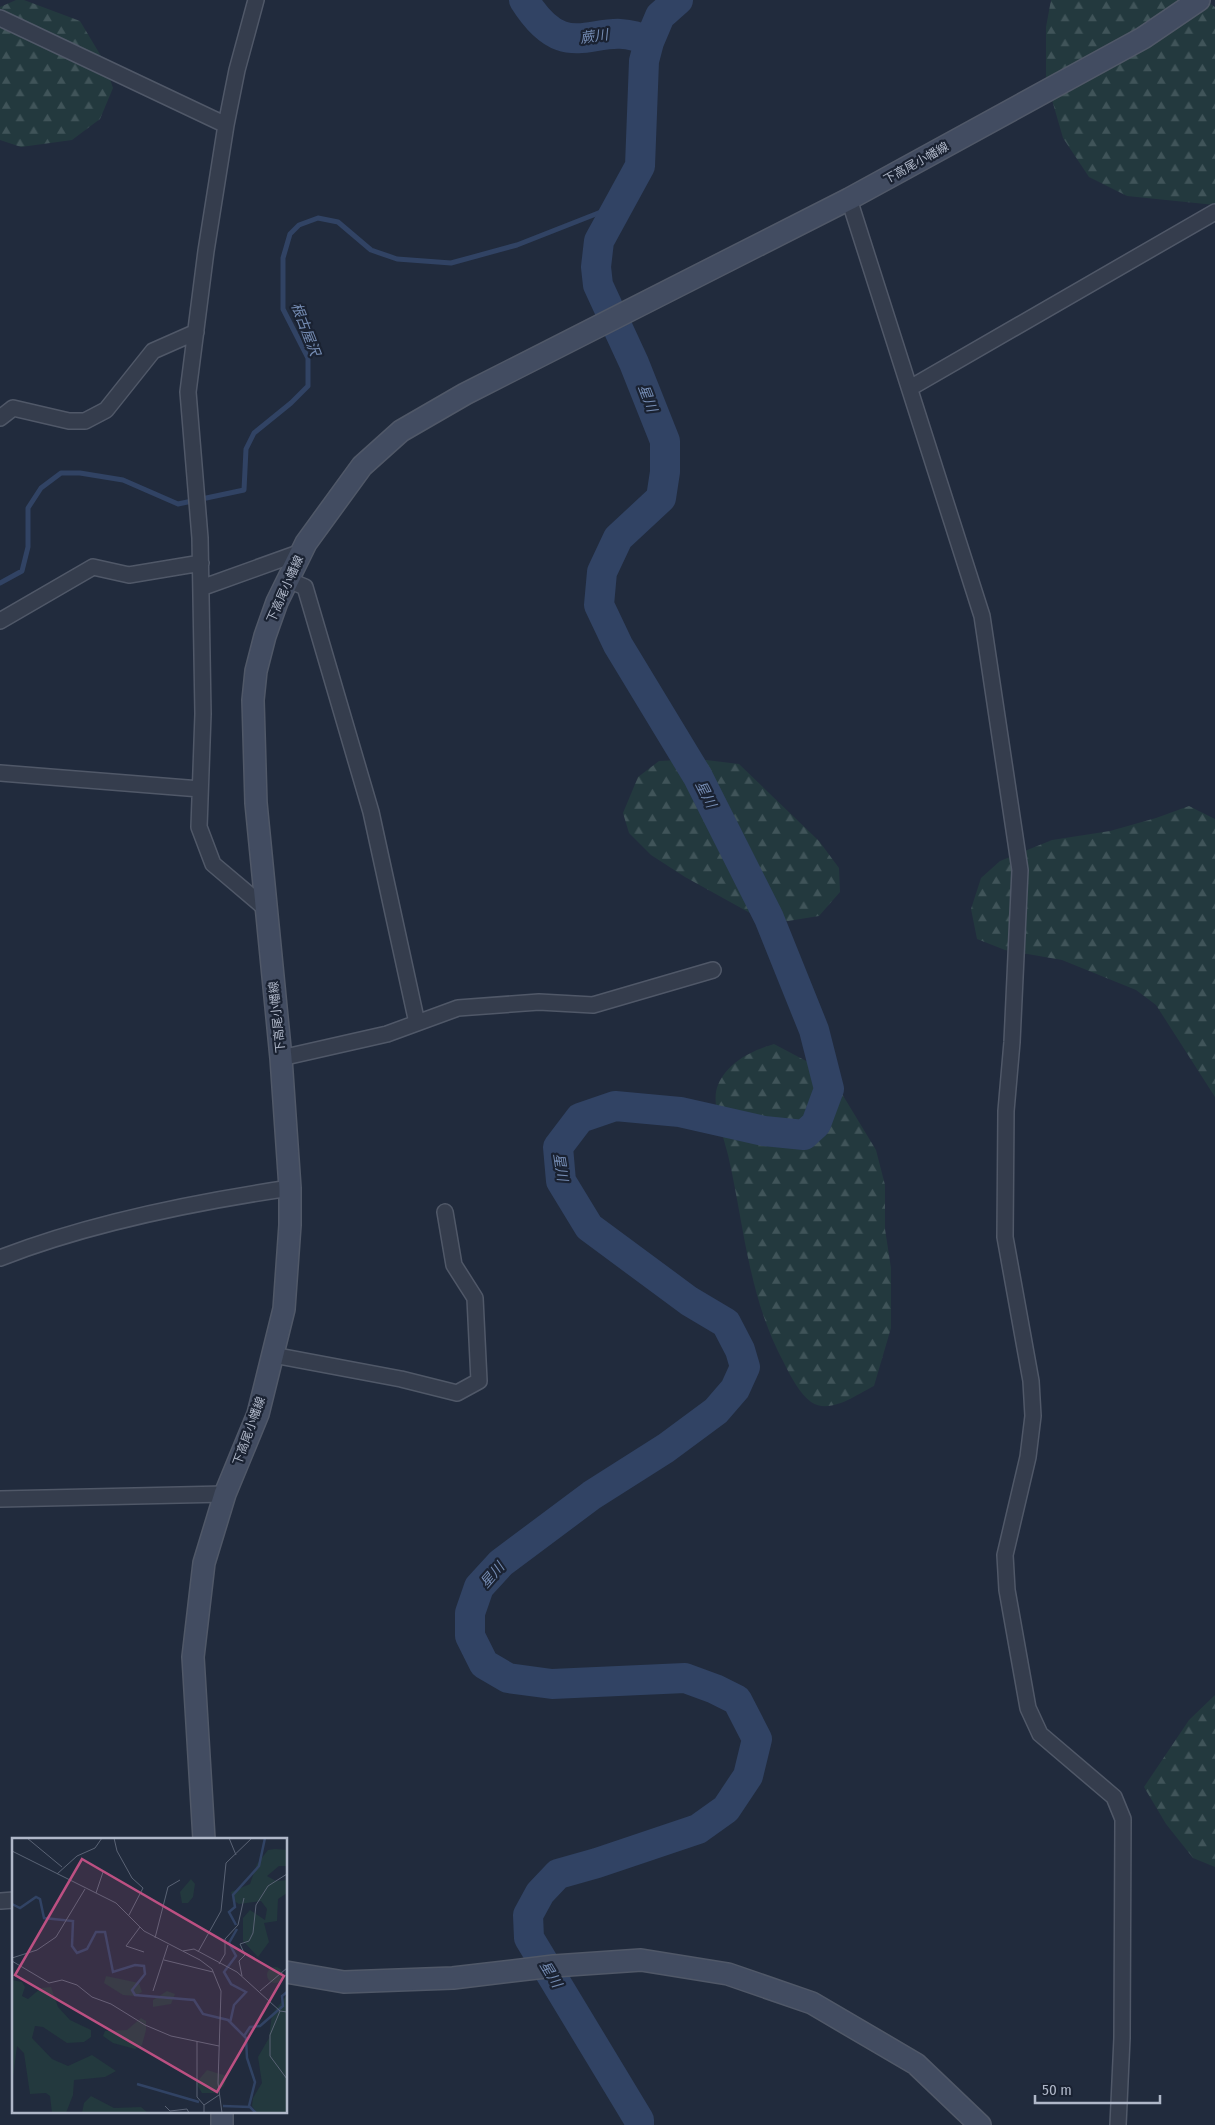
<svg xmlns="http://www.w3.org/2000/svg" width="1215" height="2125" viewBox="0 0 1215 2125" font-family="'Fira Sans Condensed','Noto Sans JP',sans-serif">
  <style>
    .forest { fill: url(#forest-firs) }
    .lines { fill: none; stroke-linecap: round; stroke-linejoin: round }
    .stream { stroke: #314364; stroke-width: 5 }
    .river { stroke: #314364; stroke-width: 30 }
    .street-casing { stroke: #505868; stroke-width: 18 }
    .secondary-casing { stroke: #505868; stroke-width: 24 }
    .street { stroke: #353d4d; stroke-width: 15 }
    .secondary { stroke: #424c61; stroke-width: 21 }
    .labels { text-anchor: middle; stroke-width: 4.5; stroke-linejoin: round; paint-order: stroke }
    .street-label { font-size: 12px; fill: #b0b8c9; stroke: #1a2232 }
    .water-label { font-size: 14px; font-style: italic; fill: #758cb3; stroke: #1a2232 }
    .inset-river { fill: none; stroke: #314364; stroke-width: 2.5 }
    .inset-road { fill: none; stroke: #5a6375; stroke-width: 1 }
    .view { fill: #bc5082; fill-opacity: 0.15; stroke: #bc5082; stroke-width: 2.5 }
    .inset-edge { fill: none; stroke: #b0b8c9; stroke-width: 2.5 }
  </style>
  <defs>
    <pattern id="forest-firs" width="22" height="20" patternUnits="userSpaceOnUse" patternTransform="scale(1.25)"><rect width="22" height="20" fill="#23393e"/><path d="M5 1l3.5 6h-7zM16 11l3.5 6h-7z" fill="#405459"/></pattern>
  </defs>
  <rect width="100%" height="100%" fill="#212b3d"/>
  <path class="forest" d="M16,0H24L80,21L104,61L113,88L100,119L72,140L21,147L0,140V7Z
    M1051,0H1205L1215,7V205L1127,196L1089,177L1063,138L1046,79V27Z
    M698,759L739,764L819,841L839,868L840,892L819,916L788,921L750,913L685,877L651,855L629,833L623,813L638,777L659,761Z
    M1189,806L1215,819V1097L1156,1005L1136,990L1062,960L1005,950L977,939L971,909L981,878L1000,861L1052,840L1110,831L1156,818Z
    M774,1044L810,1063L836,1084L876,1150L885,1185V1229L891,1268V1328L874,1386C857,1394 831,1415 811,1402C800,1394 791,1377 785,1365C748,1297 745,1229 728,1155C724,1137 710,1102 718,1085C728,1062 751,1051 774,1044Z
    M1215,1695V1867L1193,1858L1166,1824L1144,1787L1189,1720Z"/>
  <g class="lines">
    <path class="stream" d="M0,583L22,571L28,547V508L41,488L61,473H80L123,480L178,504L244,490L246,449L254,433L291,403L308,386V358L283,309V258L290,234L299,225L318,218L338,222L371,250L397,259L451,263L517,245L601,212H615"/>
    <path class="river" d="M524,0C570,73 597,14 649,42
      M639,2125V2120L529,1938L528,1915L540,1893L558,1874L597,1863L698,1829L726,1809L748,1776L757,1739L737,1700L715,1689L685,1678L552,1684L508,1678L484,1664L470,1636V1613L479,1587L501,1563L592,1495L666,1448L716,1411L735,1389L745,1367L740,1350L726,1323L689,1301L589,1227L561,1181L558,1147L580,1118L615,1106L680,1112L764,1131L804,1135L816,1124L829,1089L814,1030L769,918L698,777L618,645L599,605L602,572L618,538L661,498L665,472V441L634,363L598,285L596,267L599,241L640,166L644,61L649,42L660,16L678,0"/>
    <defs>
      <path id="street" d="M256,0L237,70L226,125L206,251L188,392L200,538L203,714L199,827L213,864L265,908
        M0,18L226,125
        M849,199L982,616L1020,870L1012,1042L1006,1111L1005,1237L1031,1381L1033,1416L1028,1457L1005,1555L1007,1590L1028,1708L1040,1734L1114,1797L1123,1819L1122,2038L1118,2125
        M910,388L1215,212
        M0,418L13,408L69,421H85L106,410L153,351L196,332
        M288,580L305,587L371,812L417,1023
        M201,588L301,552
        M0,621L93,567L129,575L201,563
        M0,773L200,789
        M281,1058L387,1034L458,1008L539,1002L593,1005L713,970
        M0,1258C89,1223 195,1202 290,1188
        M273,1355L401,1379L457,1393L479,1381L475,1298L454,1265L445,1212
        M0,1499L225,1494
        M1,1901L14,1900"/>
      <path id="secondary" d="M204,1839L193,1657L204,1563L225,1494L258,1414L284,1309L290,1225V1188L281,1058L256,803L253,700L256,671L265,636L277,602L306,543L362,466L401,431L465,394L849,199L1143,38L1199,0
        M286,1972L344,1982L453,1978L554,1966L641,1960L728,1974L812,2003L916,2064L980,2125
        M222,2111V2125"/>
    </defs>
    <use href="#street" class="street-casing"/>
    <use href="#secondary" class="secondary-casing"/>
    <use href="#street" class="street"/>
    <use href="#secondary" class="secondary"/>
  </g>
  <g class="labels">
    <g class="street-label">
      <text transform="translate(916 163) rotate(-29)" y="4">下高尾小幡線</text>
      <text transform="translate(285 589) rotate(-66)" y="4">下高尾小幡線</text>
      <text transform="translate(277 1017) rotate(-96)" y="4">下高尾小幡線</text>
      <text transform="translate(249 1431) rotate(-70)" y="4">下高尾小幡線</text>
    </g>
    <g class="water-label">
      <text transform="translate(594 36) rotate(-8)" y="5">蕨川</text>
      <text transform="translate(306 329) rotate(69)" y="5">根古屋沢</text>
      <text transform="translate(648 398) rotate(69)" y="5">星川</text>
      <text transform="translate(706 794) rotate(63)" y="5">星川</text>
      <text transform="translate(561 1167) rotate(81)" y="5">星川</text>
      <text transform="translate(492 1575) rotate(-49)" y="5">星川</text>
      <text transform="translate(551 1974) rotate(59)" y="5">星川</text>
    </g>
  </g>
  <g transform="translate(12 1838)">
    <rect width="275" height="275" fill="#212b3d"/>
    <path d="M263,11L275,12V28H267L255,38L264,43L275,42V55L266,61L265,83L252,85L257,104L246,119L231,103V80L238,72L253,82L255,71L249,63L227,66L222,63L219,54L238,46L245,26L256,12ZM179,41L183,46L181,59L176,65H170L168,54ZM255 137a8 8 0 1 1 16 0a8 8 0 1 1-16 0ZM94,138L127,145L130,154L123,158L111,157L92,145ZM0,142L10,144L13,149L10,158L16,161L29,150L39,149L46,169L58,182L79,192V199L72,204L55,205L31,189L23,188L20,200L40,221L56,228L80,217L104,233L93,239L62,242L61,257L54,275H40L38,258L34,255L18,256L12,215L5,208L0,247ZM155,153L163,156L159,166L141,169V162ZM275,157V275H245L240,268L241,260L250,245L246,219L257,200L260,176ZM129,180L134,183V192L130,207L123,211L101,205L91,198L93,193L115,192ZM195,232L215,238L212,248L203,255H190L184,245ZM79,258L102,270L129,269L136,275H70L72,265Z" fill="#23393e"/>
    <path class="inset-river" d="M0,66L8,70L24,59L28,61L32,80L61,83L60,108L65,115L75,111L84,94H93L101,134L123,127L132,128L133,136L120,152L123,157L182,162L191,176L216,182L234,200L235,220L243,244L237,268L244,275M224,87L217,74L223,69L221,57L247,28L253,0M218,185L222,167L234,154L219,146L212,134L224,118L217,105L225,91M232,198L238,189L248,188L271,168L270,158L275,154M125,246L187,264M211,268L238,269"/>
    <path class="inset-road" d="M15,0L50,29M102,0L105,13L120,40L131,50L117,77M217,0L224,17M0,13L104,65L132,93L188,122L200,131L209,153L206,245L210,275M45,36L65,18L83,10L90,0M84,55L91,34M128,89L114,108L132,114M143,100L156,49L168,42M171,113L182,111L225,134L268,173L275,174M186,114L209,73L214,25L240,0M0,120L25,112L44,99L73,51M152,122L201,134M0,123L37,145L50,142L65,147L80,159L99,166L133,187L159,198L207,208M207,126L213,116V101L226,87L232,60M230,138L227,123L233,117L228,106L237,103L241,95L244,67L256,48L275,36M141,153L156,107M248,153L275,130M268,173L258,197V218L275,241M185,203V259L192,267V275M192,267L207,257M153,268L158,273L175,271L177,275"/>
    <path class="view" d="M70,21L272,138L205,254L3,137Z"/>
    <rect width="275" height="275" class="inset-edge"/>
  </g>
  <path d="M1035 2095v8h125v-8" fill="none" stroke="#b0b8c9" stroke-width="2.5"/>
  <text x="1042" y="2095" font-size="15" fill="#b0b8c9" stroke="#1a2232" stroke-width="4" paint-order="stroke">50 m</text>
</svg>
